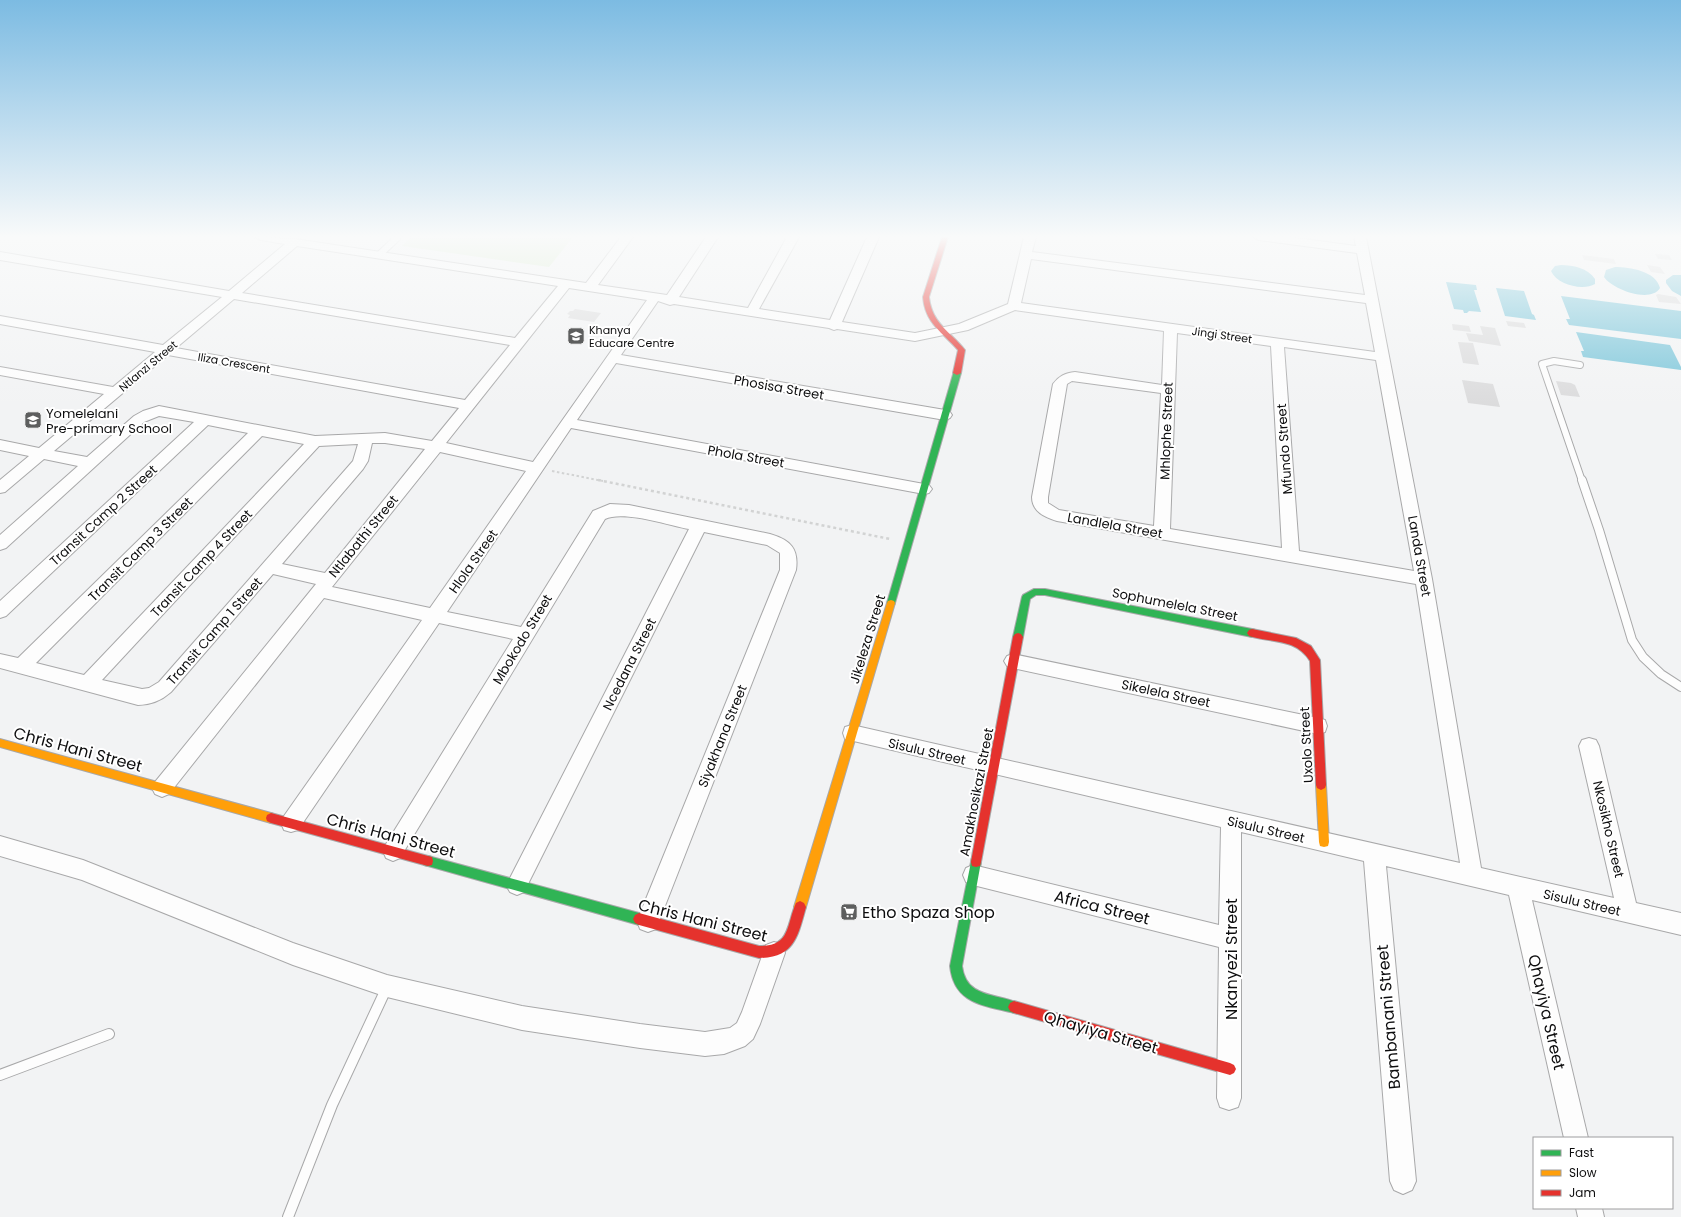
<svg xmlns="http://www.w3.org/2000/svg" width="1681" height="1217" viewBox="0 0 1681 1217" font-family="Poppins,sans-serif">
  <style>
    .green { fill: #d3e9c4 }
    .water { fill: #7ac5d9 }
    .building { fill: #dbdbdc }
    .lines { fill: none; stroke-linecap: round; stroke-linejoin: round }
    .lane-far2-casing { stroke: #a8a8a9; stroke-width: 8 }
    .lane-far1-casing { stroke: #a8a8a9; stroke-width: 10 }
    .lane-casing { stroke: #a8a8a9; stroke-width: 12 }
    .street-casing { stroke: #a8a8a9; stroke-width: 2 }
    .fast-casing { stroke: #a8a8a9; stroke-width: 2 }
    .slow-casing { stroke: #a8a8a9; stroke-width: 2 }
    .jam-casing { stroke: #a8a8a9; stroke-width: 2 }
    .path-far1 { stroke: #d2d3d3; stroke-width: 2; stroke-dasharray: 2.5 2.5; stroke-linecap: butt }
    .path { stroke: #d2d3d3; stroke-width: 2.5; stroke-dasharray: 3 3; stroke-linecap: butt }
    .lane-far2 { stroke: #fdfdfd; stroke-width: 6 }
    .lane-far1 { stroke: #fdfdfd; stroke-width: 8 }
    .lane { stroke: #fdfdfd; stroke-width: 10 }
    .street { fill: #fdfdfd; fill-rule: evenodd }
    .fast { fill: #30b455; fill-rule: evenodd }
    .slow { fill: #ff9f0a; fill-rule: evenodd }
    .jam { fill: #e5322d; fill-rule: evenodd }
    .labels { text-anchor: middle; stroke-width: 4; stroke-linejoin: round; paint-order: stroke }
    .far-poi-label { font-size: 11px; fill: #0d0d0e; stroke: #fff; text-anchor: start }
    .far-street-label { font-size: 11px; fill: #0d0d0e; stroke: #fff }
    .street-label { font-size: 13px; fill: #0d0d0e; stroke: #fff }
    .poi-label { font-size: 13px; fill: #0d0d0e; stroke: #fff; text-anchor: start }
    .near-street-label { font-size: 16px; fill: #0d0d0e; stroke: #fff }
    .near-poi-label { font-size: 16px; fill: #0d0d0e; stroke: #fff; text-anchor: start }
  </style>
  <rect width="100%" height="100%" fill="#f2f3f4"/>
  <path class="green" d="M411,237H573L549,267L402,246Z"/>
  <path class="water" d="M1561,265C1573,265 1588,268 1595,279V284C1583,291 1557,285 1551,271L1555,266Z
    M1615,267C1630,267 1656,271 1660,288C1650,304 1612,289 1604,277L1606,270Z
    M1673,275H1681V296L1672,291L1666,283V280Z
    M1446,282L1476,285L1477,290H1474L1481,312L1469,311L1467,313H1464L1463,310L1454,309Z
    M1496,288L1524,291L1532,314L1534,315L1536,320L1505,316Z
    M1561,296L1681,311V339L1569,325L1566,319H1570Z
    M1576,332L1670,345L1681,367V370L1583,357L1581,351H1584Z"/>
  <path class="building" d="M1655,254L1669,255L1672,260L1658,259Z
    M1582,255L1614,259L1616,264L1584,260Z
    M1647,265L1660,267L1665,274L1651,272Z
    M1658,294L1676,297L1681,304L1659,302L1656,295Z
    M575,309L601,313L594,322L568,318L570,315L567,314L570,311H573Z
    M1506,321L1524,323L1526,328L1508,326Z
    M1452,324L1469,326L1471,332L1453,330Z
    M1480,326L1495,328L1501,346L1469,341L1466,333L1483,335Z
    M1458,342L1473,343L1479,365L1463,363Z
    M1462,380L1493,384L1500,407L1468,403Z
    M1556,381L1571,383L1575,385L1580,397L1561,395Z"/>
  <g class="lines">
    <defs>
      <path id="lane-far2" d="M379,255L398,237
        M1580,365L1554,361L1542,364L1582,481"/>
      <path id="lane-far1" d="M1582,480L1599,530L1632,640L1643,657L1661,674L1681,687"/>
      <path id="lane" d="M0,1075L109,1034
        M288,1217L332,1105L387,987"/>
      <path id="street" d="M255,237L295,239L586,283L621,237H633L598,285L667,295L706,237H718L679,297L748,308L787,237H799L759,309L830,320L867,237H879L842,322L915,333L959,324L1008,304L1024,237H1036L1032,252L1365,295L1357,253L1259,240L1253,237H1289L1356,246L1354,237H1366L1432,579L1481,868L1614,898L1579,746L1582,740L1589,738L1596,740L1599,746L1636,903L1681,913V935L1532,900L1588,1138H1564L1509,895L1386,866L1416,1181L1412,1190L1403,1194L1394,1190L1390,1181L1364,861L1241,832V1098L1238,1107L1229,1110L1220,1107L1217,1098L1219,947L973,885L966,882L963,875L966,868L973,865L1219,925L1221,827L845,739L843,733L845,727L852,725L1460,863L1416,584L1057,521C1045,517 1032,512 1032,497L1053,384C1059,376 1065,373 1075,372L1162,385L1164,331L1015,310L968,330L915,341L837,329L834,330L829,328L674,304L670,305L658,301L621,355L945,410L950,412L952,415L950,418L945,420L616,363L577,420L924,484L929,485L932,489L929,493L924,494L571,428L447,612L521,627L593,511L610,504L629,505L770,534C790,540 799,548 796,570L656,929L648,932L640,929L637,921L780,570V553L767,545L704,532L524,892L517,895L510,892L506,885L510,878L689,529C668,525 623,510 605,519L400,858L393,861L386,858L383,851L386,844L513,639L439,623L298,830L291,832L284,830L281,823L284,816L422,620L324,598L169,794L162,797L155,794L152,788L155,782L316,584L273,574L171,692C162,700 150,705 138,705L0,668V654L18,658L248,433L208,425L6,616L0,618V601L194,422L159,416L144,422L6,548L0,550V535L78,466L44,459L5,492L0,493V480L29,456L0,450V440L39,448L104,394L0,375V367L113,387L155,352L0,324V316L163,345L222,297L0,260V252L229,291L285,244L261,240ZM297,246L558,286L515,338L242,293ZM1031,259L1366,303L1375,352L1021,303ZM569,288L647,300L533,462L446,443ZM234,299L510,345L465,400L176,348ZM1177,333L1271,346L1282,548L1170,529ZM1284,347L1376,360L1414,571L1299,551ZM168,355L459,408L432,441L385,433L315,436L159,406L143,411L134,416L87,457L54,451ZM1072,381L1161,393L1154,526L1059,510L1048,503V497L1067,384ZM262,436L304,444L84,675L36,663ZM372,443H385L425,449L325,573L282,564L363,469L368,461ZM358,444L353,461L159,682L149,688L142,689L102,680L319,446ZM440,452L526,471L430,608L332,587Z
        M1013,654L1318,718L1325,720L1327,726L1325,732L1318,734L1013,668L1007,666L1004,661L1007,656Z
        M0,836L83,860L293,943L387,975L522,1006L640,1024L705,1032L730,1028L737,1023L742,1012L766,945L774,942L782,945L785,953L760,1024L753,1039L745,1046L724,1054L705,1056L640,1048L522,1030L387,997L293,965L82,880L0,856Z
        M1576,1208H1602L1604,1217H1578Z"/>
      <path id="fast" d="M954,371H960L961,373L895,603L894,605H888L887,603Z
        M1034,589H1045L1252,629L1255,630L1257,633L1255,636L1252,637L1045,595H1036L1030,599L1023,637L1021,640H1015L1013,637L1022,597L1023,595Z
        M428,856L639,913L643,915L645,919L643,923L639,925L428,866L424,865L423,861L424,857Z
        M976,857L980,858L981,862L962,966C966,998 995,993 1018,1003L1020,1007L1018,1011L1014,1013C983,1005 954,1004 950,966L971,862L972,858Z"/>
      <path id="slow" d="M891,600L894,601L895,603L806,907L804,911L800,913L796,911L794,907L887,603L888,601Z
        M0,739L271,813L275,815L276,818L275,821L271,823L0,747Z
        M1321,780L1325,782L1326,785L1329,842L1328,846L1324,847L1320,846L1319,842L1316,785L1317,782Z"/>
      <path id="jam" d="M942,237H948L929,297C932,324 950,331 965,350L961,373L957,375L953,373L958,350C942,332 925,323 923,297Z
        M1252,629L1296,638L1311,646L1320,660L1326,785L1325,788L1321,790L1317,788L1316,785L1310,661C1296,638 1271,643 1249,636L1247,633L1249,630Z
        M1018,633L1021,634L1023,637L981,862L980,866L976,867L972,866L971,862L1013,637L1015,634Z
        M271,813L428,856L432,857L433,861L432,865L428,866L271,823L267,821L266,818L267,815Z
        M800,901L804,903L806,907C798,936 794,958 759,958L639,925L635,923L633,919L635,915L639,913L759,946C791,946 786,926 796,903Z
        M1014,1001L1230,1063L1234,1065L1236,1069L1234,1073L1230,1075L1014,1013L1010,1011L1008,1007L1010,1003Z"/>
    </defs>
    <use href="#lane-far2" class="lane-far2-casing"/>
    <use href="#lane-far1" class="lane-far1-casing"/>
    <use href="#lane" class="lane-casing"/>
    <use href="#street" class="street-casing"/>
    <use href="#fast" class="fast-casing"/>
    <use href="#slow" class="slow-casing"/>
    <use href="#jam" class="jam-casing"/>
    <path class="path-far1" d="M552,471L603,481"/>
    <path class="path" d="M598,480L890,539"/>
    <use href="#lane-far2" class="lane-far2"/>
    <use href="#lane-far1" class="lane-far1"/>
    <use href="#lane" class="lane"/>
    <use href="#street" class="street"/>
    <use href="#fast" class="fast"/>
    <use href="#slow" class="slow"/>
    <use href="#jam" class="jam"/>
  </g>
  <linearGradient id="sky" x2="0" y2="1"><stop stop-color="#7cbbe2"/><stop offset="0.58" stop-color="#f9fafa"/><stop offset="1" stop-color="#f9fafa" stop-opacity="0"/></linearGradient>
  <rect width="1681" height="408" fill="url(#sky)"/>
  <defs>
    <symbol id="school-square" viewBox="-11 -11 22 22"><rect x="-9" y="-9" width="18" height="18" rx="4" fill="#5d5e5e" stroke="#fff"/><path d="M0-5L7-2L0 1L-7-2ZM-4 1L0 2.5L4 1V4Q0 6-4 4Z" fill="#fff"/></symbol>
    <symbol id="supermarket-square" viewBox="-11 -11 22 22"><rect x="-9" y="-9" width="18" height="18" rx="4" fill="#5d5e5e" stroke="#fff"/><path d="M-6-5.5h2.5l.6 2H6L4.5 2H-2.5L-4.4-4H-6ZM-1.5 3.2a1.3 1.3 0 1 0 .1 0ZM3 3.2a1.3 1.3 0 1 0 .1 0Z" fill="#fff"/></symbol>
  </defs>
  <g fill-rule="evenodd">
    <use href="#school-square" x="566" y="326" width="20" height="20"/>
    <use href="#school-square" x="23" y="410" width="20" height="20"/>
    <use href="#supermarket-square" x="839" y="902" width="20" height="20"/>
  </g>
  <g class="labels">
    <g class="far-poi-label">
      <text x="589" y="334">Khanya<tspan x="589" dy="13">Educare Centre</tspan></text>
    </g>
    <g class="far-street-label">
      <text transform="translate(1222 335) rotate(8)" y="4">Jingi Street</text>
      <text transform="translate(234 363) rotate(10)" y="4">Iliza Crescent</text>
      <text transform="translate(148 366) rotate(-40)" y="4">Ntlanzi Street</text>
    </g>
    <g class="street-label">
      <text transform="translate(779 387) rotate(10)" y="5">Phosisa Street</text>
      <text transform="translate(1166 431) rotate(-88)" y="5">Mhlophe Street</text>
      <text transform="translate(1284 449) rotate(-94)" y="5">Mfundo Street</text>
      <text transform="translate(746 456) rotate(10)" y="5">Phola Street</text>
      <text transform="translate(103 515) rotate(-43)" y="5">Transit Camp 2 Street</text>
      <text transform="translate(1115 525) rotate(10)" y="5">Landlela Street</text>
      <text transform="translate(363 536) rotate(-51)" y="5">Ntlabathi Street</text>
      <text transform="translate(140 549) rotate(-45)" y="5">Transit Camp 3 Street</text>
      <text transform="translate(1420 556) rotate(80)" y="5">Landa Street</text>
      <text transform="translate(473 561) rotate(-55)" y="5">Hlola Street</text>
      <text transform="translate(201 563) rotate(-47)" y="5">Transit Camp 4 Street</text>
      <text transform="translate(1175 604) rotate(11)" y="5">Sophumelela Street</text>
      <text transform="translate(214 631) rotate(-49)" y="5">Transit Camp 1 Street</text>
      <text transform="translate(522 639) rotate(-59)" y="5">Mbokodo Street</text>
      <text transform="translate(867 639) rotate(-73)" y="5">Jikeleza Street</text>
      <text transform="translate(629 664) rotate(-63)" y="5">Ncedana Street</text>
      <text transform="translate(1166 693) rotate(12)" y="5">Sikelela Street</text>
      <text transform="translate(722 736) rotate(-68)" y="5">Siyakhana Street</text>
      <text transform="translate(1306 745) rotate(-93)" y="5">Uxolo Street</text>
      <text transform="translate(927 751) rotate(13)" y="5">Sisulu Street</text>
      <text transform="translate(976 792) rotate(-79)" y="5">Amakhosikazi Street</text>
      <text transform="translate(1266 829) rotate(13)" y="5">Sisulu Street</text>
      <text transform="translate(1609 829) rotate(77)" y="5">Nkosikho Street</text>
      <text transform="translate(1582 902) rotate(13)" y="5">Sisulu Street</text>
    </g>
    <g class="poi-label">
      <text x="46" y="418">Yomelelani<tspan x="46" dy="15">Pre-primary School</tspan></text>
    </g>
    <g class="near-street-label">
      <text transform="translate(78 749) rotate(15)" y="6">Chris Hani Street</text>
      <text transform="translate(391 835) rotate(15)" y="6">Chris Hani Street</text>
      <text transform="translate(1102 907) rotate(14)" y="6">Africa Street</text>
      <text transform="translate(703 920) rotate(14)" y="6">Chris Hani Street</text>
      <text transform="translate(1231 959) rotate(-90)" y="6">Nkanyezi Street</text>
      <text transform="translate(1547 1012) rotate(77)" y="6">Qhayiya Street</text>
      <text transform="translate(1388 1017) rotate(-95)" y="6">Bambanani Street</text>
      <text transform="translate(1101 1032) rotate(16)" y="6">Qhayiya Street</text>
    </g>
    <g class="near-poi-label">
      <text x="862" y="918">Etho Spaza Shop</text>
    </g>
  </g>
  <rect x="1533" y="1137" width="140" height="72" fill="#ffffff" stroke="#9e9e9f"/>
  <rect x="1541" y="1150" width="20" height="6" fill="#30b455" stroke="#9e9e9f"/>
  <text x="1569" y="1157" font-size="12" fill="#0d0d0e">Fast</text>
  <rect x="1541" y="1170" width="20" height="6" fill="#ff9f0a" stroke="#9e9e9f"/>
  <text x="1569" y="1177" font-size="12" fill="#0d0d0e">Slow</text>
  <rect x="1541" y="1190" width="20" height="6" fill="#e5322d" stroke="#9e9e9f"/>
  <text x="1569" y="1197" font-size="12" fill="#0d0d0e">Jam</text>
</svg>
